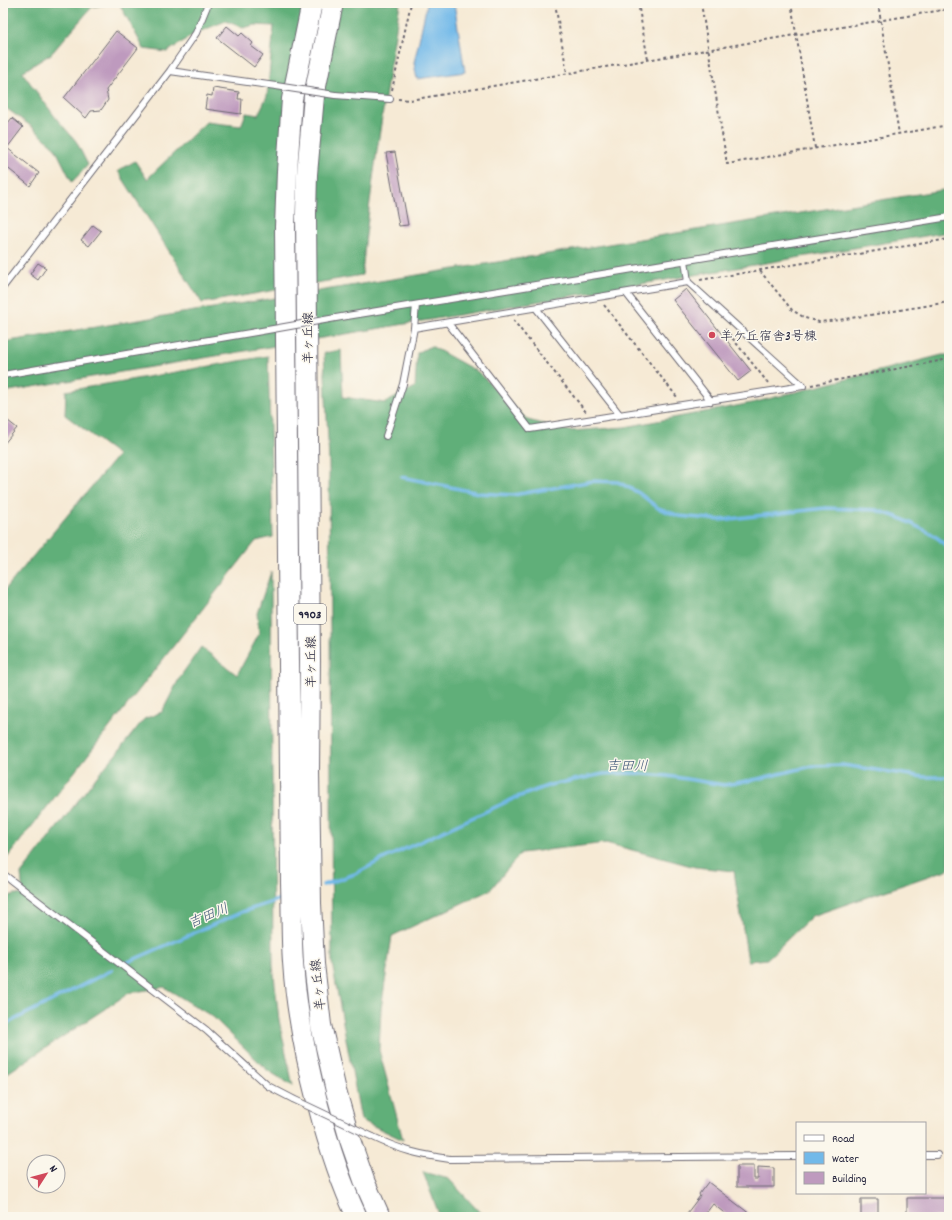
<svg xmlns="http://www.w3.org/2000/svg" width="952" height="1220" viewBox="0 0 952 1220" font-family="Dekko,'Klee One',sans-serif">
  <style>
    .forest { fill: #61af79; stroke: #42685a }
    .water { fill: #72b9e9; stroke: #4a6e92 }
    .lines { fill: none; stroke-linecap: round; stroke-linejoin: round }
    .stream { stroke: #72b9e9; stroke-width: 3.5 }
    .building { fill: #be9abe }
    .service-casing { stroke: #6c6871; stroke-width: 8 }
    .primary-casing { stroke: #6c6871; stroke-width: 22 }
    .path { stroke: #6c6871; stroke-width: 2; stroke-dasharray: 3 3; stroke-linecap: butt }
    .service { stroke: #fff; stroke-width: 6 }
    .primary { stroke: #fff; stroke-width: 20 }
    .service-bridge-casing { stroke: #6c6871; stroke-width: 8; stroke-linecap: butt }
    .service-bridge { stroke: #fff; stroke-width: 6 }
    .poi-dot { fill: #d1495b; stroke: #fbf7ec; stroke-width: 1.5 }
    .labels { text-anchor: middle; stroke-width: 3; stroke-linejoin: round; paint-order: stroke }
    .shield { fill: #fbf7ec; stroke: #636270; stroke-width: 1 }
    .shield-label { font-size: 12px; font-weight: bold; fill: #22223b }
    .poi-label { font-size: 13px; fill: #22223b; stroke: #fbf7ec; text-anchor: start }
    .street-label { font-size: 13px; fill: #22223b; stroke: #fbf7ec }
    .water-label { font-size: 14px; font-style: italic; fill: #3e5778; stroke: #fbf7ec }
  </style>
  <rect width="100%" height="100%" fill="#fbf7ec"/>
  <filter id="ink" filterUnits="userSpaceOnUse"><feTurbulence type="fractalNoise" baseFrequency=".025" numOctaves="2"/><feDisplacementMap in="SourceGraphic" scale="8" xChannelSelector="R" yChannelSelector="G"/><feConvolveMatrix kernelMatrix="1 2 1 2 8 2 1 2 1" color-interpolation-filters="sRGB"/></filter>
  <filter id="wash" filterUnits="userSpaceOnUse"><feTurbulence type="fractalNoise" baseFrequency=".012" numOctaves="4" result="noise"/><feDisplacementMap in="SourceGraphic" scale="16" xChannelSelector="R" yChannelSelector="G"/><feGaussianBlur stdDeviation="0.9" result="paint"/><feColorMatrix in="noise" values="0 0 0 0 0 0 0 0 0 0 0 0 0 0 0 0 0 1.4 0 .05"/><feComposite in="paint" operator="in"/></filter>
  <g filter="url(#wash)">
    <rect width="100%" height="100%" fill="#f6ead5"/>
    <path class="forest" d="M3,3H115L92,7L51,54L22,72L56,118L76,141L88,165L72,182L55,148L31,126L3,106Z
      M119,3H400C386,93 370,184 362,275L202,303L118,171L135,161L147,179L206,122L241,126L246,113L258,115L267,96L274,26L255,25L243,28L226,21L196,33L167,52L144,49Z
      M949,189V232L3,392V342Z
      M431,346L478,372L528,420L570,431L625,427L752,403L942,355H949V869L812,916L767,959L748,961L734,871L695,867L606,843L521,853L490,890L392,936L381,1009L379,1050L403,1140L361,1120L332,963L329,463L324,353L341,350L343,397L385,403L415,387L417,353Z
      M268,356L273,537L256,541L3,863V592L118,455L65,415L66,391Z
      M271,572L273,966L279,1020L293,1086L267,1070L213,1017L164,987L129,993L3,1076V898L15,894L23,895L21,874L98,775L117,753L144,719L162,712L180,677L201,647L237,675L259,634L257,613Z
      M423,1172L449,1179L484,1217H440Z"/>
    <path class="water" d="M432,3H454L465,72L417,79L414,63L427,4Z"/>
    <g class="lines">
      <path class="stream" d="M402,477L479,493L513,495L593,481L618,482L639,493L658,508L679,516L721,520L826,508L876,510L900,518L930,533L939,539L949,549
        M323,885L355,874L385,858L515,798L550,785L603,774L631,773L668,776L724,785L758,779L812,766L842,765L924,777H949
        M128,962L242,912L284,898
        M3,1027L8,1023L112,970"/>
    </g>
    <g id="blocks">
      <path class="building" d="M227,26L239,36L242,33L253,43L251,46L263,55L254,67L217,38Z
        M116,31L138,48L106,90L108,100L101,110L91,111L86,118L64,98Z
        M213,88L239,92L238,99H242L241,114L205,109L207,95L212,96Z
        M12,118L23,127L7,148L39,173L30,186L5,166L3,168V129Z
        M395,152L408,225L399,226L386,153Z
        M93,225L101,231L89,246L81,240Z
        M38,263L46,268L38,280L30,274Z
        M686,289L751,371L738,381L673,300Z
        M3,417L17,428L3,445Z
        M737,1166H754V1179H758V1167L774,1168V1187H737Z
        M708,1182L750,1214L748,1217H727L728,1216L713,1204L703,1217H684L700,1196L699,1194Z
        M907,1198H949V1217H907Z
        M861,1199H878V1217H861Z"/>
    </g>
  </g>
  <g filter="url(#ink)">
    <use href="#blocks" fill-opacity="0" stroke="#6c6871" stroke-width="1"/>
    <g class="lines">
      <defs>
        <path id="service" d="M170,71L276,86
          M335,95L390,99
          M3,287L170,71L196,33L207,6V3
          M626,293L711,401
          M536,308L620,415
          M347,316L949,217
          M448,323L530,429L803,386L688,282L685,260
          M414,328L688,282
          M3,375L256,332
          M386,436L403,384L414,328L416,305
          M3,874L206,1030L268,1086L293,1099
          M373,1137C400,1150 420,1155 450,1159L797,1156
          M925,1155H937"/>
        <path id="primary" d="M312,3L292,99L287,171L285,227L291,883C292,909 291,936 293,962C296,1010 306,1059 318,1105C328,1143 340,1181 357,1217
          M333,3L314,96L307,174L306,214L310,660L309,771L311,903L314,964L321,1025L336,1091L350,1140L365,1183L380,1217"/>
      </defs>
      <use href="#service" class="service-casing"/>
      <use href="#primary" class="primary-casing"/>
      <path class="path" d="M555,3L567,73
        M638,3L648,60
        M701,3L727,164L949,125
        M791,3L815,148
        M878,3L899,134
        M392,90L411,3
        M398,99L410,100L949,9
        M760,271L792,310L805,318L819,322L839,320L949,302
        M700,280L949,239
        M604,305L677,397
        M513,320L586,412
        M725,329L768,383
        M811,385L949,359"/>
      <use href="#service" class="service"/>
      <use href="#primary" class="primary"/>
      <defs>
        <path id="service-bridge" d="M276,86L335,95
          M256,332L347,316
          M293,1099L373,1137"/>
      </defs>
      <use href="#service-bridge" class="service-bridge-casing"/>
      <use href="#service-bridge" class="service-bridge"/>
    </g>
  </g>
  <circle class="poi-dot" cx="712" cy="335" r="4"/>
  <g class="labels">
    <rect class="shield" x="294" y="604" width="32" height="20" rx="3"/>
    <g class="shield-label">
      <text x="310" y="618">9903</text>
    </g>
    <g class="poi-label">
      <text x="720" y="340">羊ケ丘宿舎3号棟</text>
    </g>
    <g class="street-label">
      <text transform="translate(307 338) rotate(-90)" y="5">羊ヶ丘線</text>
      <text transform="translate(310 662) rotate(-90)" y="5">羊ヶ丘線</text>
      <text transform="translate(317 985) rotate(-96)" y="5">羊ヶ丘線</text>
    </g>
    <g class="water-label">
      <text transform="translate(627 765) rotate(1)" y="5">吉田川</text>
      <text transform="translate(208 915) rotate(-23)" y="5">吉田川</text>
    </g>
  </g>
  <rect width="952" height="1220" fill="none" stroke="#fbf7ec" stroke-width="16"/>
  <rect x="796" y="1122" width="130" height="72" fill="#fbf7ec" stroke="#a4a2a5"/>
  <rect x="804" y="1135" width="20" height="6" fill="#ffffff" stroke="#a4a2a5"/>
  <text x="832" y="1142" font-size="12" fill="#22223b">Road</text>
  <rect x="804" y="1152" width="20" height="12" fill="#72b9e9" stroke="#a4a2a5"/>
  <text x="832" y="1162" font-size="12" fill="#22223b">Water</text>
  <rect x="804" y="1172" width="20" height="12" fill="#be9abe" stroke="#a4a2a5"/>
  <text x="832" y="1182" font-size="12" fill="#22223b">Building</text>
  <g transform="translate(46 1174) rotate(54)"><circle r="19" fill="#fbf7ec" stroke="#a4a2a5"/>
  <path d="M0-3L7 15L0 10L-7 15Z" fill="#d1495b"/>
  <text y="-6" font-size="11" font-weight="bold" text-anchor="middle" fill="#22223b">N</text>
  </g>
</svg>
